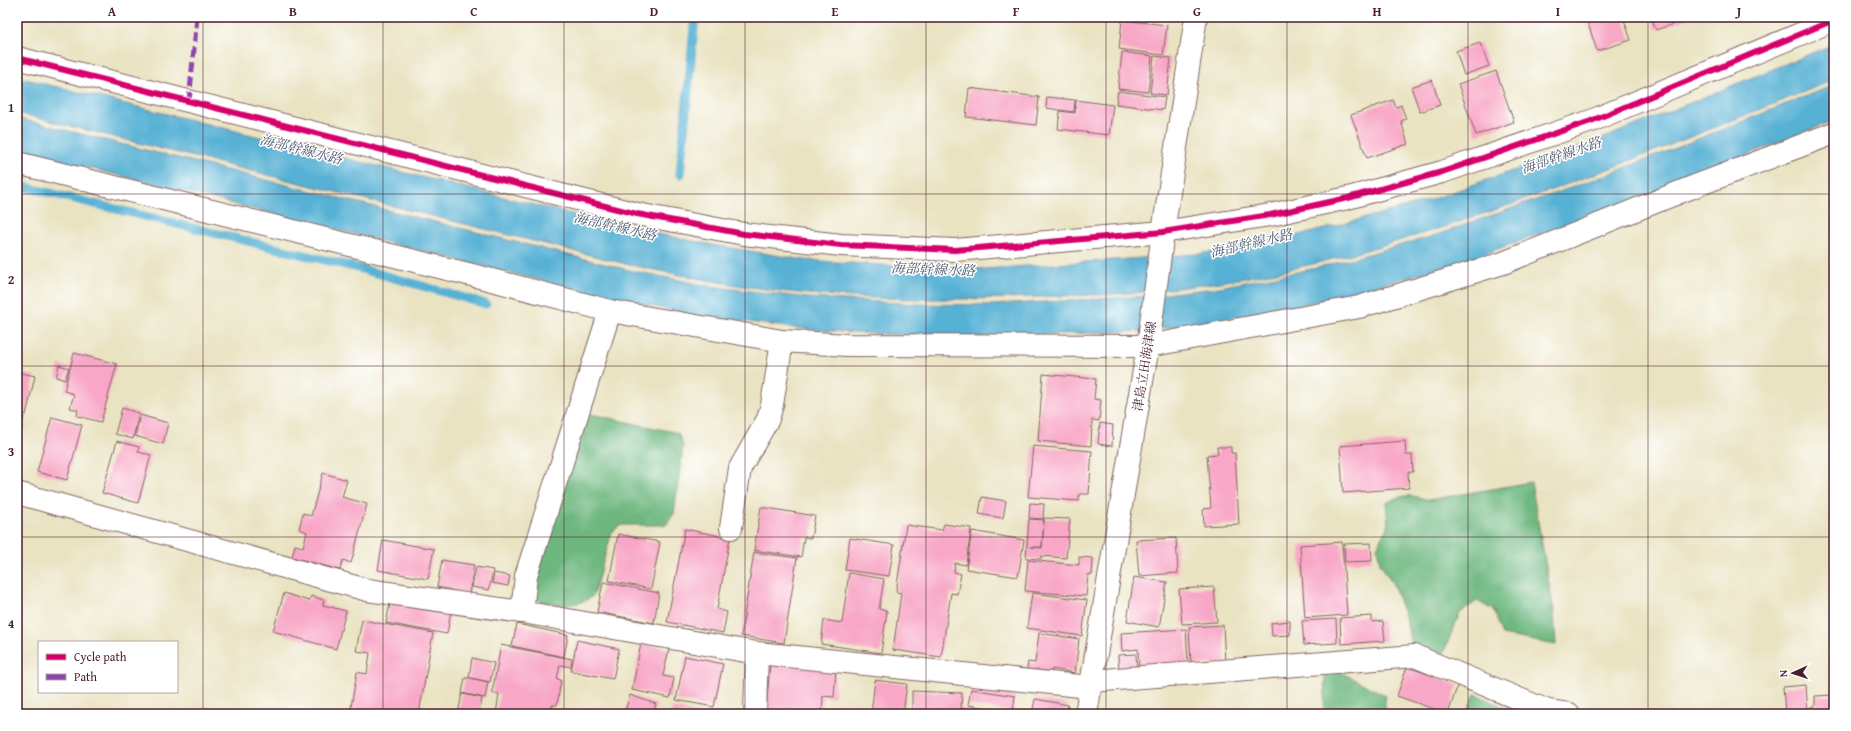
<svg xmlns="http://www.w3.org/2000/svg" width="1851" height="731" viewBox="0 0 1851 731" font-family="'Gentium Book Plus','Noto Serif JP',serif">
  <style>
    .forest { fill: #6eb880; stroke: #5c6c56 }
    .water { fill: #57b1d4; stroke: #506880 }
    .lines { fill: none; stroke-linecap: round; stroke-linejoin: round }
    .stream { stroke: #57b1d4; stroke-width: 9 }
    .building { fill: #f8a7c6 }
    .minor-casing { stroke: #826460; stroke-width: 24 }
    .major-casing { stroke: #826460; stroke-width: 24 }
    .minor { stroke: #fff; stroke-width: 22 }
    .major { stroke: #fff; stroke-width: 22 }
    .quiet { stroke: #8e44ad; stroke-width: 5; stroke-dasharray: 10 5; stroke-linecap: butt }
    .cycleway-casing { stroke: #fff; stroke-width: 8 }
    .cycleway { stroke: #d6006c; stroke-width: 6 }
    .grid { fill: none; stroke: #4a1f2b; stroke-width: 1; stroke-opacity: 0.55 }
    .labels { text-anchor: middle; stroke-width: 3; stroke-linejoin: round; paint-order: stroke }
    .street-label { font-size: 13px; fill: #4a1f2b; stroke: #fff }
    .water-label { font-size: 14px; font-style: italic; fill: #4f596f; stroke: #fff }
    .neatline { fill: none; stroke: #4a1f2b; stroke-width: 1.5 }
    .grid-label { font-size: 13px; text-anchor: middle; font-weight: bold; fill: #4a1f2b }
  </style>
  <rect width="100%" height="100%" fill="#fff"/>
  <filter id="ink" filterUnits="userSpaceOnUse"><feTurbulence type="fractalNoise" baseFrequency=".025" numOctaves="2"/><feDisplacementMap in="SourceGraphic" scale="8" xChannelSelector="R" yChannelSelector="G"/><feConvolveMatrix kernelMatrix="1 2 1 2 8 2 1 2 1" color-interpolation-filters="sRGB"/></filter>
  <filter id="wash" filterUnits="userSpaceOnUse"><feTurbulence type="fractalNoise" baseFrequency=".012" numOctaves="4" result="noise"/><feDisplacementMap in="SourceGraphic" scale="16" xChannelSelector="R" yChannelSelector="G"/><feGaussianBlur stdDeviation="0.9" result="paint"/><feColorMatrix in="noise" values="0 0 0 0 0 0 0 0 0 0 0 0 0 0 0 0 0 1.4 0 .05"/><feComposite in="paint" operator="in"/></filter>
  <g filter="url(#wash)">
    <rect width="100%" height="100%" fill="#eae3c2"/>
    <path class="forest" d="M586,413L678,433L683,446L674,514L666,525H621L612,532L593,596C575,609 554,605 533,599L531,581Z
      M1531,482L1554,612L1556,645L1502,635L1493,610L1477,601L1460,613L1442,656L1411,646L1407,623L1394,586L1380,563L1377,548L1388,525L1386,503C1404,494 1409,494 1429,500Z
      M1338,671L1385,695V714H1324L1325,672Z
      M1475,694L1521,714H1466Z"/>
    <path class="water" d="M1834,44V80C1664,147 1495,219 1317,263C1263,276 1207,285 1151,291C1121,295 1089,295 1058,296C975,300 892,301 809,294C749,289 689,277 630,265L17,113V77L632,229L713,245L805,260L910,267L985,269L1199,254L1309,233L1421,203L1592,143Z
      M1834,85V120L1627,203L1461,262L1334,298L1211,322L1144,331L973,337L855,333L794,328L696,315L615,299L17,150V118L629,270L709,286L808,298L918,304L992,305L1149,296L1214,288L1317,268L1430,237L1607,175Z"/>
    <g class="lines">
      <path class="stream" d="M680,174L695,17
        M17,185L362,269L486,304"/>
    </g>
    <g id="blocks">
      <path class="building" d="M1586,17H1623L1631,40L1597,51Z
        M1651,17H1693L1656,30Z
        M1122,20L1167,25L1163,55L1119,49Z
        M1480,43L1489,66L1464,75L1456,51Z
        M1122,52L1152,56L1148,92L1118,89Z
        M1154,56L1171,58L1167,95L1150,93Z
        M1496,71L1514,122L1476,135L1458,84Z
        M1432,80L1440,105L1420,112L1411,87Z
        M969,88L1039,97L1036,125L966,117Z
        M1118,91L1165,97L1163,110L1116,104Z
        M1047,97L1075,100L1074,112L1046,108Z
        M1076,100L1113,105L1109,135L1058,129L1060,111L1075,113Z
        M1393,100L1396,107L1401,105L1406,119L1401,121L1408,144L1367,158L1351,115Z
        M74,353L117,364L101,422L77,416L78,410L70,408L74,394L64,391Z
        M59,365L69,368L65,380L56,377Z
        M17,372L35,376L26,415L17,413Z
        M1043,374L1096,379L1094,399L1101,400L1099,421L1092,420L1091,446L1038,441Z
        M122,408L139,413L133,439L115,434Z
        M140,415L168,423L163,444L135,436Z
        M17,416L24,417L18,445H17Z
        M52,417L82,425L67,480L37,472Z
        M1100,423L1113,425L1112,446L1098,444Z
        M117,441L139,447L138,452L151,455L138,503L102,493Z
        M1405,441L1406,455H1412L1413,472H1408L1409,488L1343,493L1340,446Z
        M1033,446L1092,451L1089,494H1079V501L1028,497Z
        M1217,447H1231V453H1235L1239,524L1204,526L1203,509L1211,508L1207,455L1218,454Z
        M323,473L347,480L342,497L367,504L351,563L343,560L340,570L292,557L295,545L303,547L307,532L299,529L303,513L311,516Z
        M982,497L1006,501L1003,518L979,514Z
        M1030,503L1044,504L1043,519L1029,518Z
        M761,507L815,516L811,538L804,537L801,557L754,550Z
        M1044,518L1070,519L1066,558L1041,556V559L1026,558L1029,519L1044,520L1042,547H1030L1042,548Z
        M944,524L971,528L966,565L955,563L954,572L961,574L957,594L951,593L941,657L893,650L901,593L896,592L906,525L942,530Z
        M685,529L730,538L717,609L727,612L723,633L667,622Z
        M972,531L1024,540L1018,577L966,569Z
        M618,534L660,542L651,589L609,581Z
        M850,538L894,545L889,576L845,570Z
        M1176,538L1178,573L1139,576L1136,540Z
        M383,540L434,549L428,579L378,570Z
        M1342,542L1347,615L1305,618L1300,545Z
        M1371,543L1372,561L1345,562L1344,544Z
        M754,552L797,558L784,643L741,636Z
        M1079,557L1093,558L1092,575H1088L1086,596L1025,591L1028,560L1079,565Z
        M442,560L474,565L469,594L437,587Z
        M476,567L493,570L489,590L472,587Z
        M494,573L510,576L508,586L492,583Z
        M849,573L884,579L879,609L887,611L881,653L821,644L824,620L842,623Z
        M1134,577L1167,582L1159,627L1127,621Z
        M603,582L659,593L654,623L597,612Z
        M1214,587L1217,622L1182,624L1179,589Z
        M284,593L309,601L311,596L324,600L323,605L346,611L336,649L273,631Z
        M1032,593L1087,600L1082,636L1027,628Z
        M391,599L451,610L447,634L386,623Z
        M1372,616V622L1383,621L1385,641L1341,644L1340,618Z
        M1336,619L1337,643L1304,645L1302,621Z
        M362,620L433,633L419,714L350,713L357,672L367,674L370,653L356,651Z
        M1290,621V635L1272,636L1271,623Z
        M517,624L568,635L564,657L512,646Z
        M1223,625L1225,663L1191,665L1189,627Z
        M1186,629L1188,664L1139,667L1138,649L1122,651L1121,633Z
        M1039,633L1079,639L1075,673L1052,669L1051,673L1027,670L1028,662L1035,663Z
        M577,640L619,649L613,679L571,671Z
        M641,643L669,649L663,676L674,678L670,698L632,690Z
        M501,645L572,659L571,667L560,665L557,679L561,680L557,705H552L550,714H496L499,694L492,693Z
        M1136,654L1137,668L1119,669L1118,655Z
        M685,656L723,664L714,707L676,700Z
        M472,658L494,663L490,682L470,678L488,682L485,698L462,693L465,678H469Z
        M770,664L836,669L834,697L823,696L822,714H774V711H766Z
        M1407,667L1458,684L1448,714L1397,696Z
        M875,680L907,684L903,714H871Z
        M1806,685L1808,714H1785L1783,687Z
        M971,689L1015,696L1013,712L968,705Z
        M912,691L962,693L961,709H972V714H912Z
        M462,694L482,698L479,714H458Z
        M630,695L656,704L653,714H624Z
        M1834,695V714H1811L1810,707L1815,706V696Z
        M1035,699L1068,705L1066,714H1032Z
        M672,708L699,713V714H671Z"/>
    </g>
  </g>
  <g filter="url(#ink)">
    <use href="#blocks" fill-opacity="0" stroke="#826460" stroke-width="1"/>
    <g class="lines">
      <defs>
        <path id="minor" d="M17,58L637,214L744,234L841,245L955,250L1163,232L1270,215L1348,198L1442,172L1591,121L1834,20
          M17,163L484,278L610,311L782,341L847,345L1148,346L1359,307L1503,263L1690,188L1834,133
          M17,493L367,590L522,612L757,653L1090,687
          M731,528L740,468L768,419L772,405L782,341
          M522,612L526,576L610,311
          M1091,681L1415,656L1548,711L1569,714
          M755,714L757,653"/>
        <path id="major" d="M1086,714L1148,346L1163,232L1196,17"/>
      </defs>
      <use href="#minor" class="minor-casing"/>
      <use href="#major" class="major-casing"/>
      <use href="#minor" class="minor"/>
      <use href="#major" class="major"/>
      <path class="quiet" d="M189,102L197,17"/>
      <defs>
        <path id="cycleway" d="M17,58L637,214L744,234L841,245L955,250L1163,232L1270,215L1348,198L1442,172L1591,121L1834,20"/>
      </defs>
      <use href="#cycleway" class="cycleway-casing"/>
      <use href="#cycleway" class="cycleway"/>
    </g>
  </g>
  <path class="grid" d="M203,17V714M383,17V714M564,17V714M745,17V714M926,17V714M1106,17V714M1287,17V714M1468,17V714M1648,17V714M17,194H1834M17,366H1834M17,537H1834"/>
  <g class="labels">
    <g class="street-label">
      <text transform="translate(1144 366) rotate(-81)" y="5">津島立田海津線</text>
    </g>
    <g class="water-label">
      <text transform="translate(301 149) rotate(14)" y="5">海部幹線水路</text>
      <text transform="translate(1561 155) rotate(-19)" y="5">海部幹線水路</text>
      <text transform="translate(615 226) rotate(13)" y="5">海部幹線水路</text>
      <text transform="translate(1251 243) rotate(-13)" y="5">海部幹線水路</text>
      <text transform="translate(933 269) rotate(2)" y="5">海部幹線水路</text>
    </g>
  </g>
  <rect width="1851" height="731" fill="none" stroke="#fff" stroke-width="44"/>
  <rect x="38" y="641" width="140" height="52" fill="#ffffff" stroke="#b7a5aa"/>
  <rect x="46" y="654" width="20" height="6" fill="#d6006c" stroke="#b7a5aa"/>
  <text x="74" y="661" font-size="12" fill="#4a1f2b">Cycle path</text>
  <rect x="46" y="674" width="20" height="6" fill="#8e44ad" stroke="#b7a5aa"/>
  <text x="74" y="681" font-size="12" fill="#4a1f2b">Path</text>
  <g transform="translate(1793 673) rotate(267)" stroke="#ffffff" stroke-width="3" paint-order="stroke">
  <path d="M0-3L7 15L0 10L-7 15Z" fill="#4a1f2b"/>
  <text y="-6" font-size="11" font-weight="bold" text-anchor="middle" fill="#4a1f2b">N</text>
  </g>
  <rect x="22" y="22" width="1807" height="687" class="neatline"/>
  <g class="grid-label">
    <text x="112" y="16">A</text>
    <text x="293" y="16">B</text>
    <text x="474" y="16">C</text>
    <text x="654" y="16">D</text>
    <text x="835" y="16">E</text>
    <text x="1016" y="16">F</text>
    <text x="1197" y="16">G</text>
    <text x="1377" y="16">H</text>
    <text x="1558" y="16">I</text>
    <text x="1739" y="16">J</text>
    <text x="11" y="112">1</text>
    <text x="11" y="284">2</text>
    <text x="11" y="456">3</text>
    <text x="11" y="628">4</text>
  </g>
</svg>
